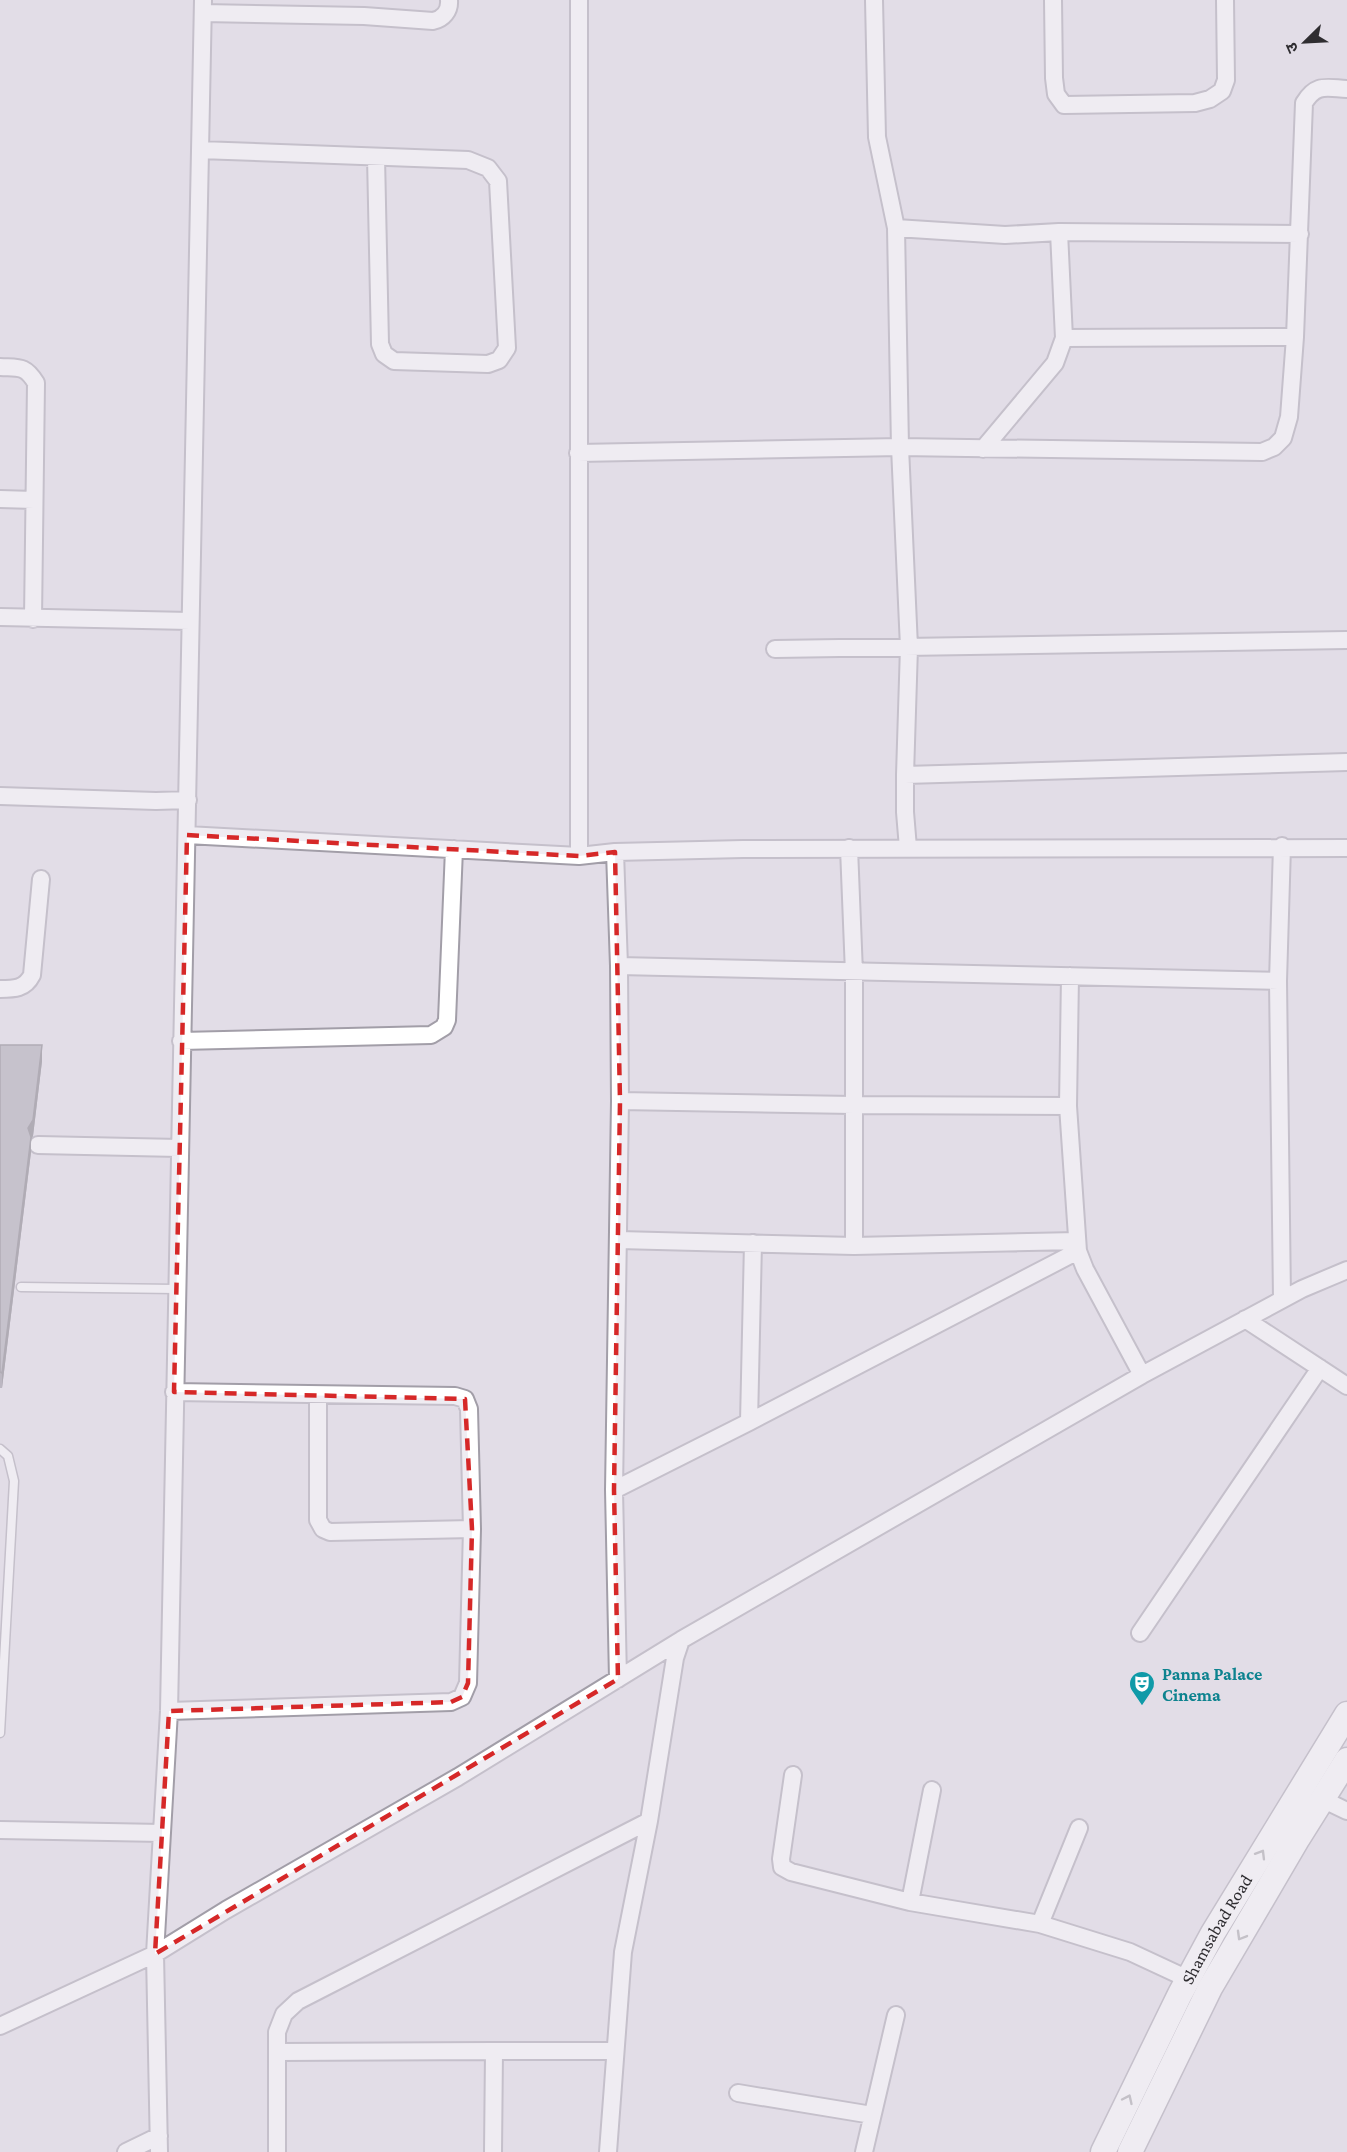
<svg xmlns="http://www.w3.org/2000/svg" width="1347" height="2152" viewBox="0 0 1347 2152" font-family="'Crimson Pro','Noto Sans Devanagari',serif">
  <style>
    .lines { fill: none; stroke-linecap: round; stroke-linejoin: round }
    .service-casing { stroke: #a29ea8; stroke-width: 11 }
    .minor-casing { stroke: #a29ea8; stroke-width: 20 }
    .secondary-casing { stroke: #a29ea8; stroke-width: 27 }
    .service { stroke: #fff; stroke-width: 8 }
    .minor { stroke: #fff; stroke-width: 16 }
    .secondary { stroke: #fff; stroke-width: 24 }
    .wall { fill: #8e8b94 }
    .shaded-wall { fill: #747178 }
    .building { fill: #a5a2ac; stroke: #747178; stroke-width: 1.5 }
    .oneway { stroke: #a1a0a2 }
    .marked { fill: none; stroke: #d62828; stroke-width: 4.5; stroke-dasharray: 12 8; stroke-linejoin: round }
    .labels { text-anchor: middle; stroke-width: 4.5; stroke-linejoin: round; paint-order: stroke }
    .culture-label { font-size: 18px; font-weight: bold; fill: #0d838f; stroke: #e2dde7; text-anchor: start }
    .street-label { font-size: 18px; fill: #2f2d31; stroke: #e2dde7 }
  </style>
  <rect width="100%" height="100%" fill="#e2dde7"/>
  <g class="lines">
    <defs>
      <path id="service" d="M21,1287L176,1289
        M0,1449L8,1456L14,1481L0,1733"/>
      <path id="minor" d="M874,0L877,137L896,228L900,447L909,647L905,775
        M1053,0L1054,78L1056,94L1064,105L1195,103L1210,99L1222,91L1226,80L1225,0
        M203,13L364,16L433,21C443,19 450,11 449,0
        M200,150L468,160L488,168L498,181L507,348L499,360L488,364L394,361L384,354L380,344L376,157
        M896,228L1005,235L1059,232L1300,234
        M1064,338L1295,337
        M0,367C19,368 25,365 36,383L33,619
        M983,449L1055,363L1064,338L1059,232
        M578,453L900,447L1262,452L1274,447L1283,438L1289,417L1295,337L1304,103C1316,83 1326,88 1347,89
        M0,499L34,500
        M0,617L190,621
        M775,649L1347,640
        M0,796L156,801L188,800
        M187,835L579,856L615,852L743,849L1347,848
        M1282,846L1278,981L1282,1299
        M849,848L854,973V1246
        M908,848L905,812V775L1347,762
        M615,852L619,966L620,1101L614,1490L618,1679
        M579,856V0
        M619,966L1278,981
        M1070,976L1068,1106L1078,1251L1085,1269L1142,1375
        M0,989C14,989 25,989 32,975L41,879
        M181,1041L431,1035L444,1027L447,1020L454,849
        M620,1101L853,1105L1068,1106
        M38,1145L179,1148
        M619,1240L854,1246L1077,1241
        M1245,1319L1347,1386
        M318,1396V1520L323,1529L330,1532L472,1529
        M749,1422L753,1243
        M614,1490L749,1422L1078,1251
        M1140,1633L1320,1368
        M169,1711L451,1702L462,1697L468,1683L472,1529L469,1409L465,1399L455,1396L174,1392
        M793,1775L781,1859L782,1867L791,1872L910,1902L1040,1924L1130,1952L1188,1979
        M1322,1799L1347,1811
        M0,1830L162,1833
        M910,1902L932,1790
        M1040,1924L1079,1828
        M0,2026L155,1954L226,1910L458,1777L681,1640L1142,1375L1302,1289L1347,1270
        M277,2052L494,2051
        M738,2093L872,2115
        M126,2152L159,2136
        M159,2152L155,1954L169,1711L203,0
        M277,2152V2032L284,2014L298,2001L649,1821
        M493,2152L494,2051H615
        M608,2152L623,1952L649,1821L675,1658L681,1640
        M864,2152L896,2015"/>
      <g id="secondary">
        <path id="s1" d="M1103,2152L1180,1994L1213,1933L1347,1714"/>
        <path d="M1130,2152L1210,1988L1298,1838L1347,1760"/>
      </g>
    </defs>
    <use href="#service" class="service-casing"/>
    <use href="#minor" class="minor-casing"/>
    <use href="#secondary" class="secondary-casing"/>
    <use href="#service" class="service"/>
    <use href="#minor" class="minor"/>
    <use href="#secondary" class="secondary"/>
  </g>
  <path class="wall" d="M0,1045L42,1061L33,1136L31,1139V1152L2,1388H0Z"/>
  <path class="shaded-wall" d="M42,1045V1061L33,1136L31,1139V1152L2,1388V1373L28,1128Z"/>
  <path class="building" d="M0,1045H42L33,1120L28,1128L31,1137L2,1373L0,1372Z"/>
  <defs><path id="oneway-chevron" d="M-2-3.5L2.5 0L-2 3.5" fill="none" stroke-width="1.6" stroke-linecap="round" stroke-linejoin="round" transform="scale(1.5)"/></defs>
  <g class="oneway">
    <use href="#oneway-chevron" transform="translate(1261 1854) rotate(-59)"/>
    <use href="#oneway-chevron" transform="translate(1241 1936) rotate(120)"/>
    <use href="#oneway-chevron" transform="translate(1128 2099) rotate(-65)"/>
  </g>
  <path d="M0 0H1347V2152H0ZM187,835L579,856L615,852L620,1101L614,1490L618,1679L155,1954L169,1711L451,1702L462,1697L468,1683L472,1529L465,1399L174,1392Z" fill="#e2dde7" fill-opacity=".55" fill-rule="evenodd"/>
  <path class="marked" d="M187,835L579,856L615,852L620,1101L614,1490L618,1679L155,1954L169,1711L451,1702L462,1697L468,1683L472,1529L465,1399L174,1392Z"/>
  <defs>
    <symbol id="theatre-pin" viewBox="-11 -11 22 30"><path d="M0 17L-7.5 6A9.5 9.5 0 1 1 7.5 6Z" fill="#0f9aa8" stroke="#e2dde7"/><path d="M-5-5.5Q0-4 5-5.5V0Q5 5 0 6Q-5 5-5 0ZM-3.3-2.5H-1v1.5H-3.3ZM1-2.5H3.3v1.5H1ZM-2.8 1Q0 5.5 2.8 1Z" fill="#fff"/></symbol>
  </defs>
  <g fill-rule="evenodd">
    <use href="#theatre-pin" x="1127" y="1669" width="30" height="40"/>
  </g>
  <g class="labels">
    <g class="culture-label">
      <text x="1162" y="1680">Panna Palace<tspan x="1162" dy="21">Cinema</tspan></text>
    </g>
    <g class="street-label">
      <text dy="6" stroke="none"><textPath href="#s1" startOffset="250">Shamsabad Road</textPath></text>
    </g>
  </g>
  <g transform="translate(1305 42) rotate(246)" stroke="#e2dde7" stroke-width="4.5" paint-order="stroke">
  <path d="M0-4.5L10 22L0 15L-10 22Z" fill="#2f2d31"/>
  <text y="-9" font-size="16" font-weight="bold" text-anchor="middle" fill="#2f2d31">उ</text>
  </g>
</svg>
